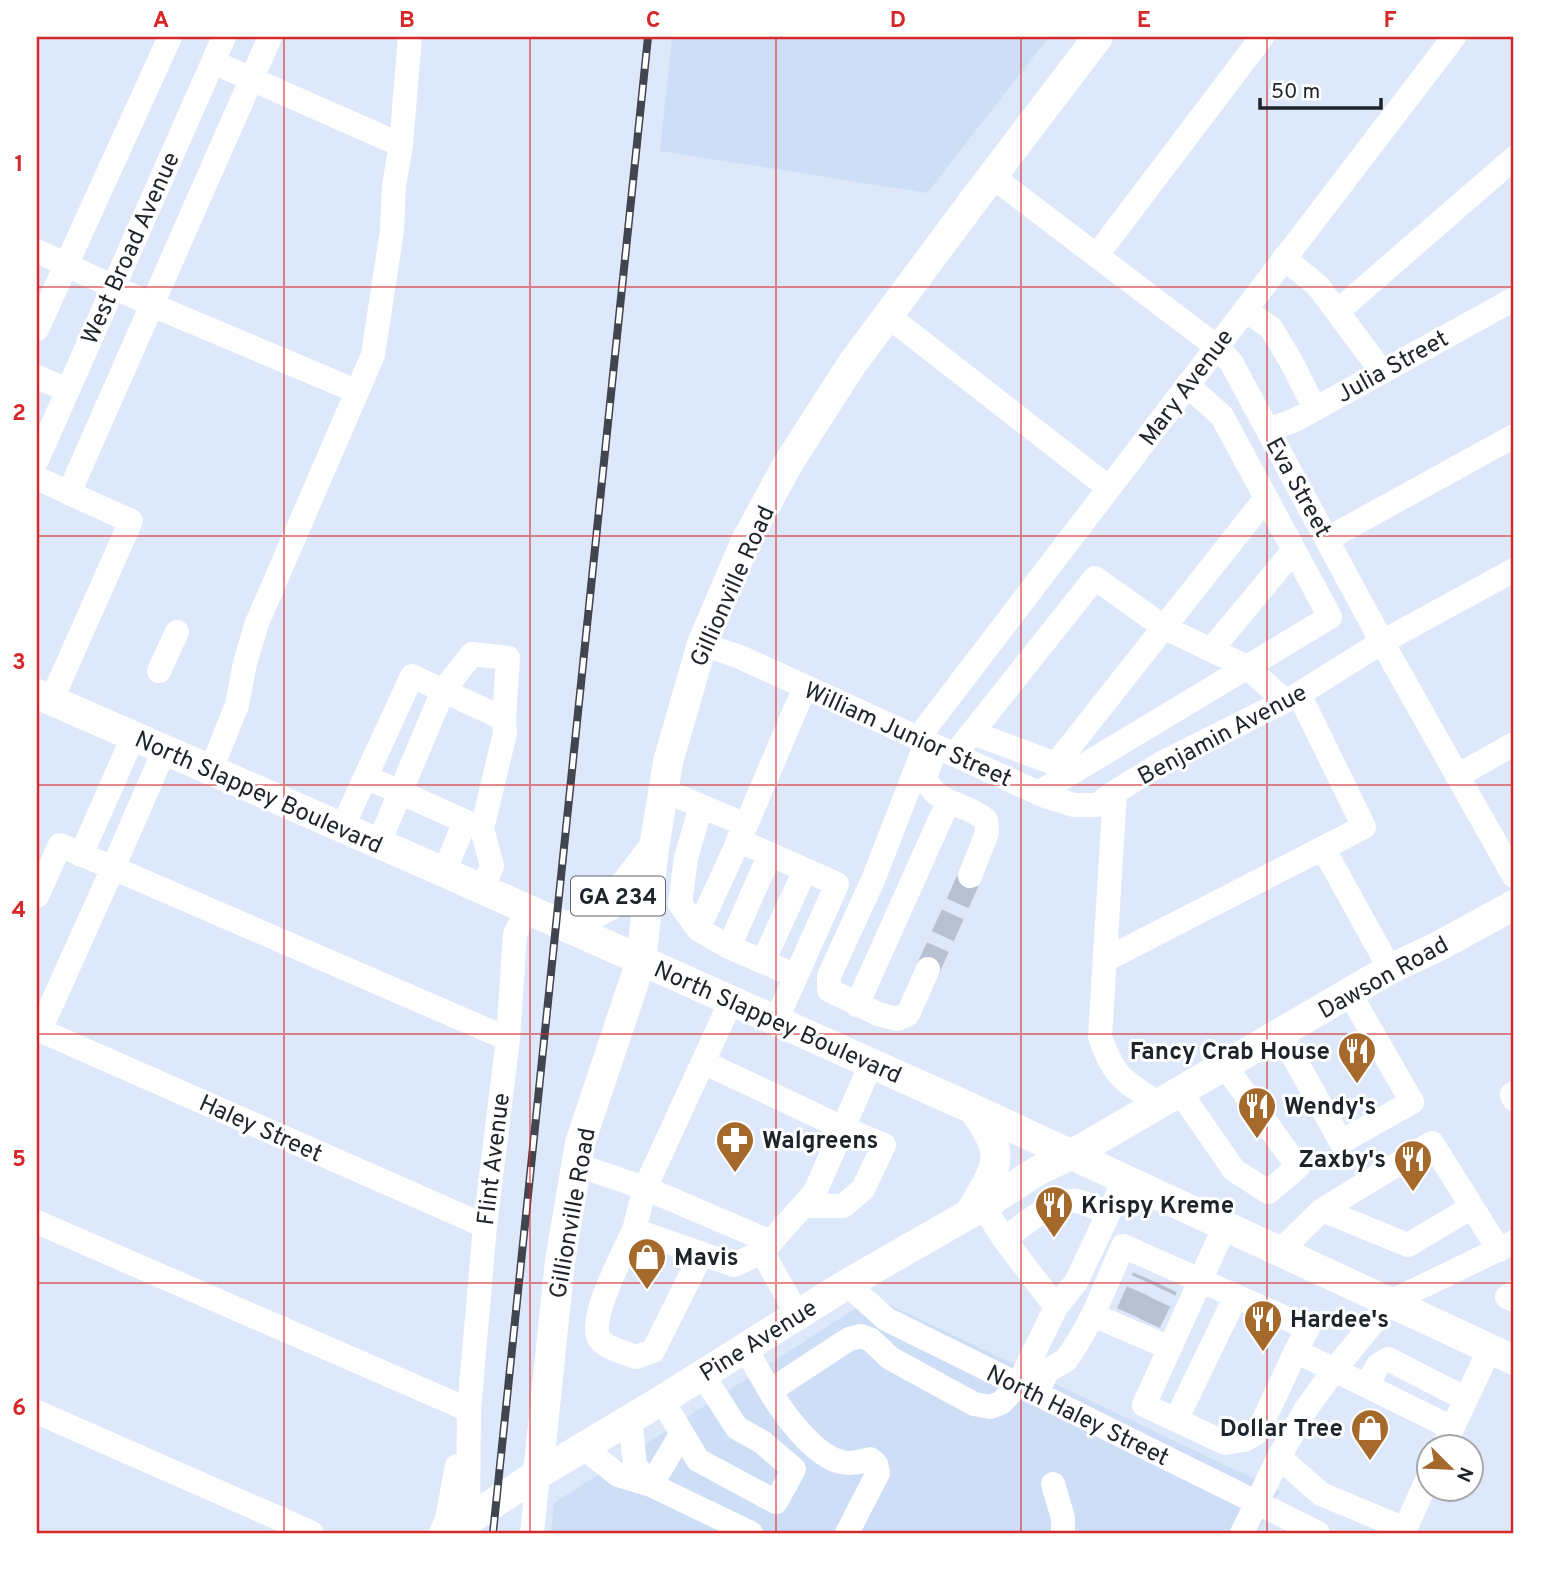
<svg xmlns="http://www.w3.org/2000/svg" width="1551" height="1570" viewBox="0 0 1551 1570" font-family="Overpass,sans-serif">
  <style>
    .built { fill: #cedef6 }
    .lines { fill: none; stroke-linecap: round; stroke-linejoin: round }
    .minor-tunnel { stroke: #b7c1d1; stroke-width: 24; stroke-dasharray: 24 12; stroke-linecap: butt }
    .minor { stroke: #fff; stroke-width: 24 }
    .major { stroke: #fff; stroke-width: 30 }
    .rail-casing { stroke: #40454e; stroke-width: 8 }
    .rail { stroke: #fff; stroke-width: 5; stroke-dasharray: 16; stroke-linecap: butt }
    .grid { fill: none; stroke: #d62828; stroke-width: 2; stroke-opacity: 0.55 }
    .labels { text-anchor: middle; stroke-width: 6; stroke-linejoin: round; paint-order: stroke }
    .shield { fill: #fff; stroke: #62656a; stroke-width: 2 }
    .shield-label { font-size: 23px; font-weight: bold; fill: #1f232a }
    .street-label { font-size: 24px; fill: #1f232a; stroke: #fff }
    .poi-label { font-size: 24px; font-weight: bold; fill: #1f232a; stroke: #fff; text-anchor: start }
    .neatline { fill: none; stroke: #d62828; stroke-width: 2.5 }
    .grid-label { font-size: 23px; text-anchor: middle; font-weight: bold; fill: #d62828 }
  </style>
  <rect width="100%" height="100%" fill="#dde9fb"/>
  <path class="built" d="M672,37H1049L927,193L660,151Z
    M873,1297L1280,1491L1257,1533H551L554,1503Z"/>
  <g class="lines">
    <path class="minor-tunnel" d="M928,969L970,876
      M1128,1313L1144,1277
      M1149,1323L1166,1287"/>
    <path class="minor" d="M213,62L401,145
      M993,177L1217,347L1231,362L1382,642L1514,876
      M37,251L152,305L356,391
      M1097,255L1262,37
      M1284,258L1318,286L1382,372
      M1245,310L1271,328L1292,363L1315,409
      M1338,311L1514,158
      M888,316L1109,488
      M37,329L170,37
      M37,377L68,390
      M1268,430L1295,420L1514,299
      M37,460L224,37
      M37,478L69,493L270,37
      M1327,539L1514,436
      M702,644L740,657L1045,796L1074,805H1097L1115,792
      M1211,650L1294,550
      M159,671L177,632
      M51,701L131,521L69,493
      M973,733L1056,764
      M918,738L1454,37
      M927,741L873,880L829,976V990L878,1014L897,1019L908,1014L928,969
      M955,754L1095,578L1165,628L1247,667L1285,701
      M933,756L925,777C937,807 964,801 986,820L987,833L970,876
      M1075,771L1056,764L1266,498
      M210,772L237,705L245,663L257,623L373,355L392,230L394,185L401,145L410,37
      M1457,776L1514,744
      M366,777L482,829L505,733L504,719
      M663,790L746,825L698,929L729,947L796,976
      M1038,793L1330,617L1222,416L1187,385
      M746,825L805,687
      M342,828L412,676L504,719L508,658L472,654L443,691L378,845
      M738,840L837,884L776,1021
      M1323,848L1390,969
      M81,855L133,737
      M444,872L465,822
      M482,889L492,866L482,829
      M37,896L60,845L113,868L164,751
      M698,929L680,904L686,858L701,806
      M729,947L770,854
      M1105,960L1364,827L1299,694
      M763,962L805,870
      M857,1005L948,802
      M37,1029L485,1226
      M40,1030L113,868L508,1039
      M1281,1034L1341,1142L1412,1102L1350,994
      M703,1062L731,1001
      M1180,1092L1234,1170L1268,1192L1298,1167L1225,1066
      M1514,1093L1512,1094L1514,1099
      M1159,1104C1123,1080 1115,1079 1100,1037L1115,792L1162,763L1299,694L1382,642L1514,570
      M577,1165L645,1188L634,1230L734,1265L762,1252
      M983,1206L1004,1239L1056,1307
      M1322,1210L1408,1245L1472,1207
      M37,1222L469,1410
      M1225,1226L1144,1405L1225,1443L1244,1440L1258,1432L1296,1351L1452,1428
      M634,1230C625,1250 584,1325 601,1341C609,1349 626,1353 636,1357L653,1351L701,1255
      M1004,1239C1021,1227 1054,1198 1076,1201C1086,1202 1098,1209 1107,1213
      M771,1242L645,1188L703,1062L843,1128L884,1145L863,1189L843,1206H803
      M1280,1251L1322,1210L1432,1143L1499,1250
      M847,1284L886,1319L1318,1533
      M1514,1292L1507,1297L1514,1300
      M798,1315L762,1252L815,1192L871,1064
      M1093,1315L1170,1348
      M745,1348L770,1391
      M1367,1386L1378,1365L1388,1359L1466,1399
      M1037,1394L1047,1371L1066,1360L1078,1342L1093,1315L1123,1246L1308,1328L1296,1351
      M662,1400L698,1460L776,1502L794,1469L762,1442L737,1428L702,1374
      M37,1412L312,1533
      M630,1418L635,1465L651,1485
      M1176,1420L1236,1296
      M583,1447L618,1475L651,1485L751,1533
      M1443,1448L1490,1348
      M1279,1457L1321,1494L1405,1529L1428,1478
      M1053,1484L1063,1518V1533
      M651,1485L681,1435
      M468,1522L469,1410L485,1226L508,1039L515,934L527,910
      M441,1533L447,1519L457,1466
      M532,1533L538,1474
      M847,1533L878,1473L876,1464L870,1459C859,1462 849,1465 838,1461C812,1453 783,1413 770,1391L849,1339L861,1336L871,1340L890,1358L974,1404L990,1407L1001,1403L1018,1385L1056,1307L1076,1282L1125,1179
      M1242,1533L1279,1457L1306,1409L1335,1369L1390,1302L1514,1242"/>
    <path class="major" d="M37,694L444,872L973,1109L1514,1360
      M568,928L610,905L653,848
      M972,1209C1000,1163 1006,1155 973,1109
      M538,1474L560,1261L580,1143L641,961L654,848L668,762L702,644L746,541L789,462L852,364L974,200L1098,37
      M449,1533L530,1479L662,1400L847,1284L983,1206L1039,1170L1071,1155L1390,969L1439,946L1514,905"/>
    <defs>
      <path id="rail" d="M493,1533L648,37"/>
    </defs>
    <use href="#rail" class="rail-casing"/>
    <use href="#rail" class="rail"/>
  </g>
  <path class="grid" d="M284,37V1533M530,37V1533M776,37V1533M1021,37V1533M1267,37V1533M37,287H1514M37,536H1514M37,785H1514M37,1034H1514M37,1283H1514"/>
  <defs>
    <symbol id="restaurant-pin" viewBox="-11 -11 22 30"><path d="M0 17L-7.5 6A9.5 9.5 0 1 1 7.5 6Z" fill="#a5692b" stroke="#fff"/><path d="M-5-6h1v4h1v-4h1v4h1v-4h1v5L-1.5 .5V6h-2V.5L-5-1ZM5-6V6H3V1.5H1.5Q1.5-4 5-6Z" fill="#fff"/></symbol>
    <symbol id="pharmacy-pin" viewBox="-11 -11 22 30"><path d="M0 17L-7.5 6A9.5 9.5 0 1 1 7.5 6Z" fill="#a5692b" stroke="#fff"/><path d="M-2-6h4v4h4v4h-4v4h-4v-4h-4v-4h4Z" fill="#fff"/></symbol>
    <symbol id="shop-pin" viewBox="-11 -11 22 30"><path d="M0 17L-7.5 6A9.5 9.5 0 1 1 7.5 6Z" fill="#a5692b" stroke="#fff"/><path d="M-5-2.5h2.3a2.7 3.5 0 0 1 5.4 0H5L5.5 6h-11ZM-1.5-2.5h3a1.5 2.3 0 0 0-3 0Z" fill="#fff"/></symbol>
  </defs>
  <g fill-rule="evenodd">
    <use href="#restaurant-pin" x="1335" y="1029" width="44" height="60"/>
    <use href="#restaurant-pin" x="1235" y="1084" width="44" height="60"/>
    <use href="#pharmacy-pin" x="713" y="1118" width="44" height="60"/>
    <use href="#restaurant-pin" x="1391" y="1137" width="44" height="60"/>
    <use href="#restaurant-pin" x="1032" y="1183" width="44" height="60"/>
    <use href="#shop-pin" x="625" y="1235" width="44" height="60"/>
    <use href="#restaurant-pin" x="1241" y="1297" width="44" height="60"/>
    <use href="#shop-pin" x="1348" y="1406" width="44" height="60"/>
  </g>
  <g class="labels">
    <rect class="shield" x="571" y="876.5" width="94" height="39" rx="5"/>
    <g class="shield-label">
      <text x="618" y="904">GA 234</text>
    </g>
    <g class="street-label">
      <text transform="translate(130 248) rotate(-66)" y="8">West Broad Avenue</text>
      <text transform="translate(1392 366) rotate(-29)" y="8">Julia Street</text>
      <text transform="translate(1186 387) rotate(-53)" y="8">Mary Avenue</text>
      <text transform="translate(1299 487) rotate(61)" y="8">Eva Street</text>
      <text transform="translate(732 586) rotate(-66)" y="8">Gillionville Road</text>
      <text transform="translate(908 734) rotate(24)" y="8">William Junior Street</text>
      <text transform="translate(1222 734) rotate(-28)" y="8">Benjamin Avenue</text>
      <text transform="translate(259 792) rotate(24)" y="8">North Slappey Boulevard</text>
      <text transform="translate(1383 977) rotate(-29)" y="8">Dawson Road</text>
      <text transform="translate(778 1022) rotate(24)" y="8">North Slappey Boulevard</text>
      <text transform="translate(261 1128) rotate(24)" y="8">Haley Street</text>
      <text transform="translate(493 1159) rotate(-83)" y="8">Flint Avenue</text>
      <text transform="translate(572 1213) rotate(-80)" y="8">Gillionville Road</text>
      <text transform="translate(758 1340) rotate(-32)" y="8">Pine Avenue</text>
      <text transform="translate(1078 1415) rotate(26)" y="8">North Haley Street</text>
    </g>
    <g class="poi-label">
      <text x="1330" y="1059" text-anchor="end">Fancy Crab House</text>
      <text x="1284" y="1114">Wendy's</text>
      <text x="762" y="1148">Walgreens</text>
      <text x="1386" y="1167" text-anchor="end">Zaxby's</text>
      <text x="1081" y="1213">Krispy Kreme</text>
      <text x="674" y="1265">Mavis</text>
      <text x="1290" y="1327">Hardee's</text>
      <text x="1343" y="1436" text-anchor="end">Dollar Tree</text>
    </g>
  </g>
  <rect width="1551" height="1570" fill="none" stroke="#ffffff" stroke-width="77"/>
  <g transform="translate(1450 1468) rotate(114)"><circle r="33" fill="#ffffff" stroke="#a5a7aa" stroke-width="2"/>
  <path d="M0-5L12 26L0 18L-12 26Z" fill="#a5692b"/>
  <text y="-10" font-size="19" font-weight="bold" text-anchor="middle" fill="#1f232a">N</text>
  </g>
  <path d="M1260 98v10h121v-10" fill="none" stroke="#1f232a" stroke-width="3.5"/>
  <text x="1271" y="98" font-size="21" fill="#1f232a" stroke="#ffffff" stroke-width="5" paint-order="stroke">50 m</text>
  <rect x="38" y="38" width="1474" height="1494" class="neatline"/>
  <g class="grid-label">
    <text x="161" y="27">A</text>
    <text x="407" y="27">B</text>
    <text x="653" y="27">C</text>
    <text x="898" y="27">D</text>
    <text x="1144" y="27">E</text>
    <text x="1390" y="27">F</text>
    <text x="19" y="171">1</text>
    <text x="19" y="420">2</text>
    <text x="19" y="669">3</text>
    <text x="19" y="917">4</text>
    <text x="19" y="1166">5</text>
    <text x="19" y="1415">6</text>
  </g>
</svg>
